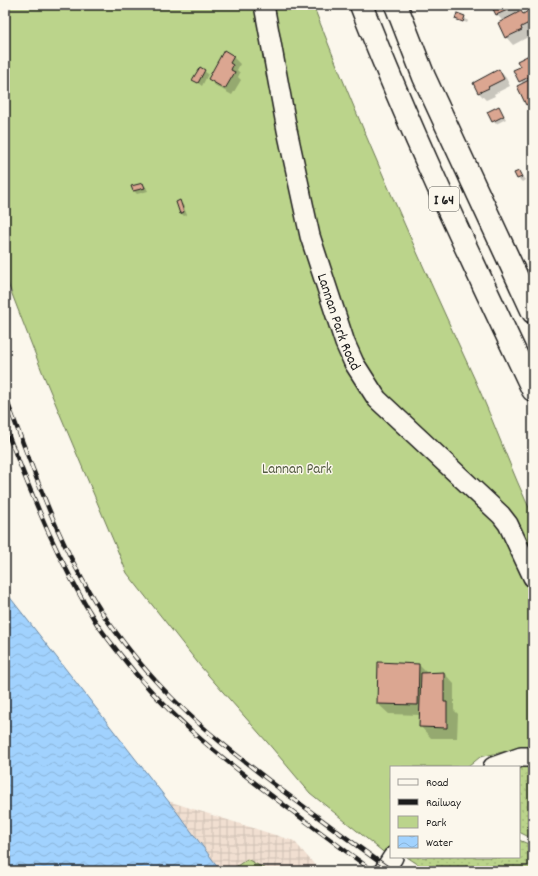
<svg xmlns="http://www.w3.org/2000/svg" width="538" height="876" viewBox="0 0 538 876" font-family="Dekko,sans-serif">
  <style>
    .industrial { fill: url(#industrial-grid) }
    .grass { fill: url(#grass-dots); stroke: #6c7854 }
    .wetland { fill: url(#wetland-marsh); stroke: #6c7854 }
    .park { fill: #bbd48b; stroke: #6c7854 }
    .water { fill: url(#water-waves); stroke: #6c89a4 }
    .shadow { fill: #0003 }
    .building { fill: #dba691; stroke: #1c1c1c }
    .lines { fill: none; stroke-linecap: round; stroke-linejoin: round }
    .minor-casing { stroke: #1c1c1c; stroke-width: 22 }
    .motorway-casing { stroke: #1c1c1c; stroke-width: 25 }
    .minor { stroke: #fbf7ec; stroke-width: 19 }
    .motorway { stroke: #fbf7ec; stroke-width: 22 }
    .rail-casing { stroke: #1c1c1c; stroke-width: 4.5 }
    .rail { stroke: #fbf7ec; stroke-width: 3; stroke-dasharray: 9; stroke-linecap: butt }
    .labels { text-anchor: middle; stroke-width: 3; stroke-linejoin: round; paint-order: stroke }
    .shield { fill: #fbf7ec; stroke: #5f5e5a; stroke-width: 1 }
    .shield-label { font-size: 14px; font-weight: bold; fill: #1c1c1c }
    .street-label { font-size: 15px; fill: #1c1c1c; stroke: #fbf7ec }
    .park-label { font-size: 15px; fill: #545c43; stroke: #fbf7ec }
  </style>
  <defs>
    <pattern id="industrial-grid" width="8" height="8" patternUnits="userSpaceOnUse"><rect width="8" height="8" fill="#f1dfd1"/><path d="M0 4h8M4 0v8" fill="none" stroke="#cebfb3"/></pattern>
    <pattern id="grass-dots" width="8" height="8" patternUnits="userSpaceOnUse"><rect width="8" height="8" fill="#bbd48b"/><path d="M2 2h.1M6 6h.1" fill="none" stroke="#a0b577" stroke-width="1.8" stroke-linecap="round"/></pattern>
    <pattern id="wetland-marsh" width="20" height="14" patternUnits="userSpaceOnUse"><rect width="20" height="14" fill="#bbd48b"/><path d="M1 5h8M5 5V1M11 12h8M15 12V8" fill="none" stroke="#a0b577"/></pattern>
    <pattern id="water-waves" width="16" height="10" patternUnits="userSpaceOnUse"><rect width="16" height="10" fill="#a1d2fe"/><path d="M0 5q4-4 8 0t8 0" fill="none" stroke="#8ab4d9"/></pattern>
  </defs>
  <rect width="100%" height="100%" fill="#fbf7ec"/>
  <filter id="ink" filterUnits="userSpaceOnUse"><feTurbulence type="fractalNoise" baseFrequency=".025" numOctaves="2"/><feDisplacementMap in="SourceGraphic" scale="8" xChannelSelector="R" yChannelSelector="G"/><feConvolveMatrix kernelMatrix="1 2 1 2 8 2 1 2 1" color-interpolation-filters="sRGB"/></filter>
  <g filter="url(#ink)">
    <path class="industrial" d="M168,801L294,841L320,871H221Z"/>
    <path class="grass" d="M524,766H533V839L519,832V767Z
      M519,840L533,846V871H428L407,857H519Z"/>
    <path class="wetland" d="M247,859L269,871H230Z"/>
    <path class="park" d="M5,5H313C362,132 418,256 475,380C495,424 511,471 533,516V748L517,749L480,757L468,767H391V849L387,855L310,793L267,742L201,667L127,573L43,374L5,276Z"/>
    <path class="water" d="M5,591L176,811L221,871H5Z"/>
    <path class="shadow" d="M455,5H470L459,10Z
      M493,5H533L520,11L523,14L533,10V32L527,35L528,37L513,45L506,37L503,21L497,15Z
      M464,17L468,21L467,23L458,19V21L456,19Z
      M533,54V110L527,104L523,84L515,71L521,67Z
      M233,57L240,64L237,70L240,73L238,77L241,80L232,95L216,86L209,79Z
      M200,68L208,74L202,86L194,80Z
      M499,70L506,78L510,86L494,94L495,96L486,100L479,93L474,83Z
      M499,108L506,119L496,124L493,121Z
      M519,172L525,180L522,182L518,178Z
      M143,184L146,187L148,191L137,194L134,191Z
      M180,202L183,205L187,215L184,216L181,213Z
      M419,665L428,674L444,673L454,684V710L458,714L457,738H431L421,727V715L389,714L378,704Z"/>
    <path class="building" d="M491,5H512L510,6L512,8L496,15Z
      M533,8V21L521,27L522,30L505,38L498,23L521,11L523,14Z
      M457,13L465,16L463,22L455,19Z
      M224,50L234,56L230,63L233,65L231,70L235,72L225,89L208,79Z
      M533,53V75L519,82L513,70L520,67L517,61Z
      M200,67L205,70L198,83L192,80Z
      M499,69L504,79L488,87L489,88L478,93L473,83Z
      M533,78V101L526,105L517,86Z
      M499,106L504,116L492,122L487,112Z
      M519,171L522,177L517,179L514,173Z
      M143,183L145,188L133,191L131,186Z
      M180,200L184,212L180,214L176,202Z
      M378,662L419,664L418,705L377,704Z
      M444,672V702H447V728L419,727L421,673Z"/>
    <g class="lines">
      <defs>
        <g id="minor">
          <path id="s1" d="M264,5L287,130L310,236L345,343L354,363L377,399L501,515L508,524L533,577"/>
          <path d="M493,767L521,757H533"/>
          <path d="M384,871L393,857"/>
        </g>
        <path id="motorway" d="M361,5C412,136 473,263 533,390
          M396,5L424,77L533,312"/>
      </defs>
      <use href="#minor" class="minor-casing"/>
      <use href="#motorway" class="motorway-casing"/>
      <use href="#minor" class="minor"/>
      <use href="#motorway" class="motorway"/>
      <defs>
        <path id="rail" d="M5,396C34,471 61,553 107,620C127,648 151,678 176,702C208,734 244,761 280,789C317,816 354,844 392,871
          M5,427C32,495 58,562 97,624C104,634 112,644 119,653C165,713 216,754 276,799C308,823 340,847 373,871"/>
      </defs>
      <use href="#rail" class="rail-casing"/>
      <use href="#rail" class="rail"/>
    </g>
  </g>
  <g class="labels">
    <rect class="shield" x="429" y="187" width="30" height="24" rx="3"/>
    <g class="shield-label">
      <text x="444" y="204">I 64</text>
    </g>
    <g class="street-label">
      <text dy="5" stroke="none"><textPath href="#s1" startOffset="326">Lannan Park Road</textPath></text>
    </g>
    <g class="park-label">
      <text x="297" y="473">Lannan Park</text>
    </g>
  </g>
  <rect width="538" height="876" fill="none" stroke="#fbf7ec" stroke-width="20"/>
  <rect x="10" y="10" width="518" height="856" fill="none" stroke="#1c1c1c" stroke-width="1.5" filter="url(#ink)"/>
  <rect x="390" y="766" width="130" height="92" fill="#fbf7ec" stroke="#a29f99"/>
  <rect x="398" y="779" width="20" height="6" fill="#fbf7ec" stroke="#a29f99"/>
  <text x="426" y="786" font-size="12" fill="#1c1c1c">Road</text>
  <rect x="398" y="799" width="20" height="6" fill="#1c1c1c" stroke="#a29f99"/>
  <text x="426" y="806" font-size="12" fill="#1c1c1c">Railway</text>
  <rect x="398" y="816" width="20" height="12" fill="#bbd48b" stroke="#a29f99"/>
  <text x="426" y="826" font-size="12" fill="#1c1c1c">Park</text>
  <rect x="398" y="836" width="20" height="12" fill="url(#water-waves)" stroke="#a29f99"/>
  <text x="426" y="846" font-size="12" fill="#1c1c1c">Water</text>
</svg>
